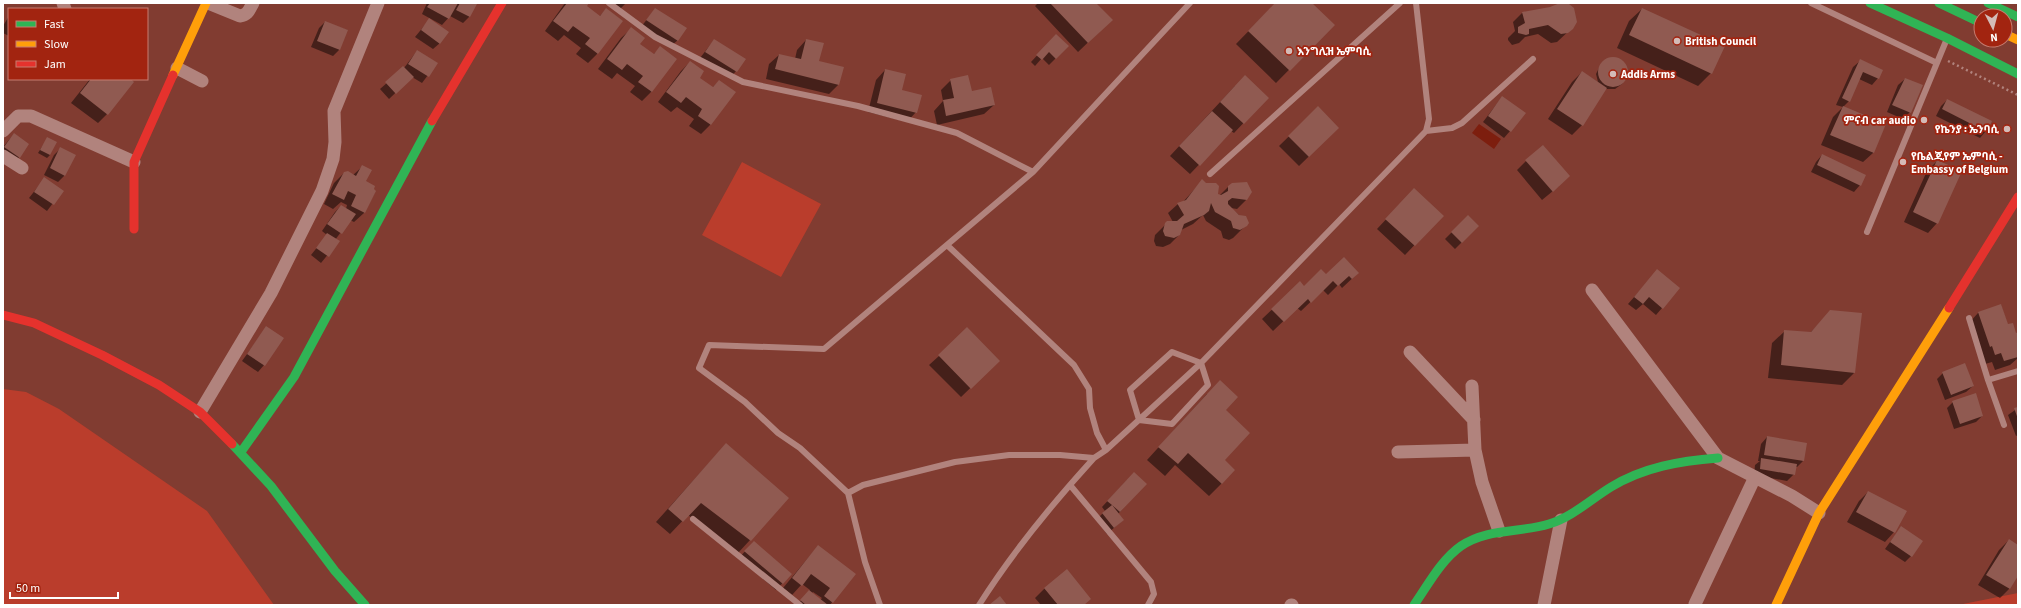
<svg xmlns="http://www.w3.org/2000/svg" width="2021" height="608" viewBox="0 0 2021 608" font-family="'Source Sans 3','Noto Sans Ethiopic',sans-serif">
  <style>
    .green { fill: #ba3d2c }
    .water { fill: #7d1e0e }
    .shadow { fill: #0007; fill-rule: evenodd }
    .building { fill: #905a51 }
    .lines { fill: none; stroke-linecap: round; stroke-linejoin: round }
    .path { stroke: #b1837d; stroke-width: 2.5; stroke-dasharray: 2 3; stroke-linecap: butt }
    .lane { stroke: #b1837d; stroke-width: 6 }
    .street { stroke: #b1837d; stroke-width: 13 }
    .fast { stroke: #30b455; stroke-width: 9 }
    .slow { stroke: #ff9f0a; stroke-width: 9 }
    .jam { stroke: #e5322d; stroke-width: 9 }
    .poi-dot { fill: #d3bbb7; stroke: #a22410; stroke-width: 1.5 }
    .labels { text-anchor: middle; stroke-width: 3.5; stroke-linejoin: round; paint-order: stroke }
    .poi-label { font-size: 11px; font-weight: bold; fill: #fff; stroke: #a22410; text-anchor: start }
  </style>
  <rect width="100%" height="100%" fill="#813c31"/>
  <path class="green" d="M742,162L821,204L781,277L702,235Z
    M3,389L26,392L59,409L207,511L274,605H3Z
    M2018,593V605H1958Z"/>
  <path class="water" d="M1479,124L1501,139L1494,149L1472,133Z"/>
  <path class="shadow" d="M427,3H457L456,5L458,3L476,4L469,17L463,23L450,16L442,25L422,14Z
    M565,3H588L585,6L599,17L606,9L622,21L597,54L588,63L576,54L581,48L564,35L558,41L545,31Z
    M607,3H626L619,10Z
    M1038,3H1095L1102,29L1078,52L1035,6Z
    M1276,3H1310L1333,25L1276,83L1236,44Z
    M655,9L678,40L671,46L641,27Z
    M1642,9L1711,73L1698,86L1617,48L1629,21Z
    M1522,13L1572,28L1557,42L1551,43L1538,34L1525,37L1519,43L1512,45L1508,40V38L1515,31L1513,22Z
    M9,16V36L3,33V26Z
    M429,20L440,43L433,49L415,37Z
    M325,22L347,30L339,50L333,56L311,47L319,28Z
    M631,29L639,44L653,55L660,48L675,59L651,92L642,101L630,92L635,86L617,73L612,79L598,69L621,38Z
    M1056,35L1068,46L1049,65L1042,58L1035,66L1031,62Z
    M714,40L736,71L730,78L700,58Z
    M806,40L818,62L839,84L829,94L766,79L769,64L779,55L795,59L797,50Z
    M417,51L437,63L422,83L412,77L389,99L380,89L404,68Z
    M1612,58L1616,59L1624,63L1627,71L1622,84L1615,89H1605L1582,125L1572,135L1548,119L1572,82L1582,72L1598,82L1596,74L1600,66Z
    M1860,61L1878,78L1872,85L1859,79L1849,101L1843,107L1885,125L1873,153L1863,162L1821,145L1833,117L1843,107L1836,105L1853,67Z
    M690,62L698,78L712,88L719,81L735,92L710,125L701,134L689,126L694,119L677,107L671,112L658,102L681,71Z
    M885,70L916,112L907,122L868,112L876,80Z
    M90,79H129L107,114L98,123L71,103Z
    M1905,79L1910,112L1903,119L1887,112L1898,85Z
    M951,80L971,92L994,105L984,114L937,125L934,111L943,101L941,90Z
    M1235,86L1267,98L1234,133L1231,131L1190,174L1170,156Z
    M1502,97L1510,131L1504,138L1483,122Z
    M1947,100L1986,131L1980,138L1936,116L1941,106Z
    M1318,108L1338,128L1299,166L1279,146Z
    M14,134L19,157L13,164L3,157V147Z
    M47,139L50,155L47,158L38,153Z
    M60,149L65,175L58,182L44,175L54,155Z
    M1822,155L1860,185L1854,192L1811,172L1816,162Z
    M1526,161L1559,186L1542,200L1517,170Z
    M1937,161V223L1928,233L1904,222L1927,171Z
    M363,166L365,181L375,192L364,213L354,222L350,220L335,240L338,242L321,263L311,255L327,235L322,231L335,212L341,206L346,209L347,205L341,202L333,209L324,204L334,183L344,173L353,175Z
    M44,179L62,191L47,211L29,198Z
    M1202,181L1219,196L1228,187L1247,199L1237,209L1231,208L1248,223L1233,238L1229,240L1223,238L1221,231L1206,221L1203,215L1193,224L1181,230L1180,234L1170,244L1163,247L1156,246L1154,241L1155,235L1168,222H1173L1168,213L1178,204L1183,202Z
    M1405,199L1442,216L1405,255L1377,229Z
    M1468,216L1478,226L1455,249L1445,239Z
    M1657,271L1662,308L1656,315L1643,304L1636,310L1628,304Z
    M1358,273L1342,288L1339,284L1328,295L1323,290L1301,311L1297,308L1273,331L1262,319L1300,283L1304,287Z
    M2001,305L2008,326L2016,334L2018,333V358L2010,365L1995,370L1992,362L1985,364L1969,323L1978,313Z
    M1831,311L1854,373L1842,385L1768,378L1772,343L1785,331L1810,333Z
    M266,328L264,365L258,372L242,361Z
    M939,356L989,370L961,397L929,365Z
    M1943,373L1973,386L1966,392L1945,400L1937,379Z
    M1207,394L1224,410L1222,483L1209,496L1175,465L1165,476L1147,460Z
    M1953,402L1982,416L1976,422L1954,429L1947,408Z
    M2018,408V435L2016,436L2008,415Z
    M1767,437L1803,461L1797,467H1795L1794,474L1787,481L1754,475L1755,465L1760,461H1758L1761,444Z
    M726,444L750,540L738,553L688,515L670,534L656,522Z
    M1127,480L1145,484L1118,514L1123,520L1107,534L1096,520L1105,511L1102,507Z
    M1868,492L1894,532L1885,542L1847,522L1859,501Z
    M1901,527L1911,556L1905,562L1885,549Z
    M2009,540L2018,546V575L2009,589L2000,598L1978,585L1999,550Z
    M818,546L854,574L830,605H797L810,590L802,584L792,595L783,588ZM813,592L822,598L820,600L812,593Z
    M747,549L791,574L776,590L739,558Z
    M1045,588L1084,605H1041L1035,598Z"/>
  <path class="building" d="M430,3H458L449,19L427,7Z
    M460,3L477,4L470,17L456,10Z
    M567,3H589L587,6L600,16L606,8L623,21L598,54L585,44L590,38L573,26L568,32L553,21Z
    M1050,3H1096L1113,20L1088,43Z
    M1275,3H1312L1335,25L1290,71L1248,31Z
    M1560,3L1569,4L1574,8L1577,22L1573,29L1568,33L1561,34L1548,25L1529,29V34L1526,35L1518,33V27L1525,23L1522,12L1550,7Z
    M655,8L687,28L678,41L646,20Z
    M1642,8L1725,46L1712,74L1629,35Z
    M429,18L449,32L440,44L421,30Z
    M325,21L348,30L340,50L317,41Z
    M631,27L645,38L640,44L654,54L660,46L677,59L652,92L638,82L643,76L627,64L622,70L607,59Z
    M1056,34L1069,46L1056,59L1049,52L1042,60L1036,55Z
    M714,39L746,59L737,72L705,52Z
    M806,39L824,43L819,61L844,67L839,85L775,69L779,54L801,59Z
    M417,50L438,63L429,77L408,64Z
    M1598 72a15 15 0 1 1 30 0a15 15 0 1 1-30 0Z
    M1860,59L1883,70L1879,79L1863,72L1850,102L1842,98Z
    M690,61L704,71L700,78L713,87L719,80L736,92L711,125L698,116L702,109L686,97L681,103L666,92Z
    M403,66L414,77L396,94L385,82Z
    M885,69L906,74L902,90L922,95L917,113L877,103Z
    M1582,71L1607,88L1583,126L1557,109Z
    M968,75L972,91L991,87L995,105L946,116L943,100L954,98L950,79Z
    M1245,75L1269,98L1244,124L1220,102Z
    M1905,78L1923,85L1911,113L1892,105Z
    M91,79H131L134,82L108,115L80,93Z
    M1502,96L1526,113L1511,132L1488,116Z
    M1947,99L1992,121L1987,132L1942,109Z
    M1318,106L1339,128L1309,157L1288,136Z
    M1843,106L1886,124L1874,153L1830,135Z
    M1212,111L1233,130L1200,166L1179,146Z
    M14,133L29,144L20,158L4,147Z
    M47,137L57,142L50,155L40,150Z
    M1543,145L1570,176L1553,192L1525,160Z
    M60,147L76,155L65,176L50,168Z
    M1822,154L1866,175L1861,186L1817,165Z
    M1937,160L1962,171L1938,224L1913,212Z
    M362,165L372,170L366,181L375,186L374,189L376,191L365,213L351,206L356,195L348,191L344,200L332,194L344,172L348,171L356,176Z
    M44,177L64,191L54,205L34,192Z
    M1202,179L1206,183H1216L1219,186L1218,194L1221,195L1228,191V186L1232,183L1247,182L1252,192L1247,200L1232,198L1228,201V204L1239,215L1246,216L1249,223L1247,226L1240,230L1233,228L1231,221L1215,212L1211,203L1209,211L1204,215L1184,224L1180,235L1174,238L1165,236L1163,231L1165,223L1167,221H1177L1184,215L1177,203L1186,200Z
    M1414,188L1444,216L1415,246L1385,219Z
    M341,205L356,214L342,234L327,224Z
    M1468,215L1479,226L1462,243L1451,232Z
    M327,233L340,241L329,257L316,248Z
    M1344,257L1359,273L1352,279L1349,276L1338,286L1333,281L1311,303L1308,299L1284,322L1271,309L1300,281L1304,286L1321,269L1326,274Z
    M1657,269L1680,288L1663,309L1649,297L1643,304L1634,297Z
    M2001,304L2008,324L2013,323L2016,333L2018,332V357L2004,361L2001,353L1995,355L1992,346L1990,347L1978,312Z
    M1830,310L1862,313L1855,373L1781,365L1784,330L1811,332Z
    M266,326L284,338L265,366L247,354Z
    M967,327L1000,361L971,389L938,355Z
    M1965,363L1974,386L1951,395L1942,372Z
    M1220,380L1238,397L1226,410L1250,433L1225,460L1235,470L1222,484L1188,453L1178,464L1158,447Z
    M1976,393L1983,416L1960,424L1952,401Z
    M2018,407V419L2014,408Z
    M1767,436L1807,443L1804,461L1764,455Z
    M726,443L789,498L751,541L701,503L683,522L668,509Z
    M1761,458L1797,464L1795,475L1760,469Z
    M1134,472L1147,484L1120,512L1112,505L1124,520L1114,528L1102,513L1112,505L1107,501Z
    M1868,491L1907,511L1895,533L1856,512Z
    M1901,526L1923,541L1912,557L1890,542Z
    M2009,539L2018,545V576L2010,589L1986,575Z
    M754,541L792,574L783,584L744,551Z
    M818,545L856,574L833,603L824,596L830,588L811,574L802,586L792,578Z
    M1067,569L1091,599L1084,605H1058L1044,588Z
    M809,590L828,605H806L800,600Z
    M1000,596L1007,605H989Z"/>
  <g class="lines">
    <path class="path" d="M1948,61L2018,95"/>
    <path class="lane" d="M609,3L655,37L743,82L858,106L957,133L1033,172
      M1190,3L1033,172L824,349L709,345L699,368L745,402L778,433L800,448L848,493L863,485L955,462L1009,455H1060L1094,458L1106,450L1201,363L1426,131L1429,119L1416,3
      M1811,3L1937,63
      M1426,131L1452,128L1462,123L1533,59
      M1210,174L1400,3
      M1867,232L1946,41
      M947,245L1074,365L1089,389L1090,408L1097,433L1106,450
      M1969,318L1988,380
      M1172,352L1201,363L1208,385L1172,424L1139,420L1130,390Z
      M2004,425L1988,380L2018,371
      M1070,485L1151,582L1154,594L1148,605
      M848,493L865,562L880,605
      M693,519L800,605
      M979,605C1012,553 1052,504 1094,458"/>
    <path class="street" d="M63,3L65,9
      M208,3L240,16C248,15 249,10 253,3
      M177,68L202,81
      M3,131L18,116H31L134,162
      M3,156L22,168
      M1592,290L1718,458L1792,496L1819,513
      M1410,352L1474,420
      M1472,386L1475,450L1482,482L1499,531
      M200,412L271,293L322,191L333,159L335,142L334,111L378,3
      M1398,452L1475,450
      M1695,604L1755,477
      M1291,605H1292
      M1544,605L1561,520"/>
    <path class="fast" d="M1870,3L1947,38L2018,74
      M1939,3L1981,23
      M1988,3L2018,17
      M232,444L271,486L335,571L365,605
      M241,452L294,377L432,121
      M1414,605C1428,585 1441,560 1461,546C1487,528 1520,533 1549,524C1572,517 1590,500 1611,487C1644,467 1680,461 1718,458"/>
    <path class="slow" d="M2005,34L2018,40
      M173,75L206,3
      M1776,605L1819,513L1949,308"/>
    <path class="jam" d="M432,121L502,3
      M134,229V162L173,75
      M1949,308L2018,197
      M3,315L34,323L102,355L159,385L200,412L232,444"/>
  </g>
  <g class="poi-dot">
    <circle cx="1677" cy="41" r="4"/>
    <circle cx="1289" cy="51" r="4"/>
    <circle cx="1613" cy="74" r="4"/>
    <circle cx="1924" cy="120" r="4"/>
    <circle cx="2007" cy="129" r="4"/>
    <circle cx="1903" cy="162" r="4"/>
  </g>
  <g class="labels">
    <g class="poi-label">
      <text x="1685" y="45">British Council</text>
      <text x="1297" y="55">እንግሊዝ ኤምባሲ</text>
      <text x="1621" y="78">Addis Arms</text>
      <text x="1916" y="124" text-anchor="end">ምናብ car audio</text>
      <text x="1999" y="133" text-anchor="end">የኬንያ ፡ ኤንባሲ</text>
      <text x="1911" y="160">የቤልጂየም ኤምባሲ -<tspan x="1911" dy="13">Embassy of Belgium</tspan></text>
    </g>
  </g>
  <rect width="2021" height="608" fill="none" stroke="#ffffff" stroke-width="8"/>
  <rect x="8" y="8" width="140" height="72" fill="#a22410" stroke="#c77c70"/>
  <rect x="16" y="21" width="20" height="6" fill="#30b455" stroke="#c77c70"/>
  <text x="44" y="28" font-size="12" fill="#ffffff">Fast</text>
  <rect x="16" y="41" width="20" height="6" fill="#ff9f0a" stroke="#c77c70"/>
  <text x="44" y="48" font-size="12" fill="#ffffff">Slow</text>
  <rect x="16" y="61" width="20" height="6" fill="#e5322d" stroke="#c77c70"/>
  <text x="44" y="68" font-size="12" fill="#ffffff">Jam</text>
  <g transform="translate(1993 28) rotate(174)"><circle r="19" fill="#a22410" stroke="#c77c70"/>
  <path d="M0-3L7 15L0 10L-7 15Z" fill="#d3bbb7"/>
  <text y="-6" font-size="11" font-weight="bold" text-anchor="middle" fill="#ffffff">N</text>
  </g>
  <path d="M10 592v6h108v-6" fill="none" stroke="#ffffff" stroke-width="2"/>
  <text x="16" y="592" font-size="12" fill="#ffffff" stroke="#a22410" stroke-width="3" paint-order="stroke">50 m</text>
</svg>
